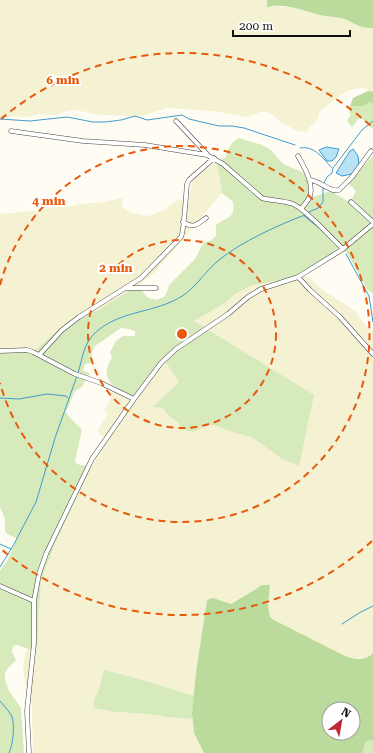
<svg xmlns="http://www.w3.org/2000/svg" width="373" height="753" viewBox="0 0 373 753" font-family="'Roboto Serif',serif">
  <style>
    .farmland { fill: #f5f1d3 }
    .green { fill: #d6eabc }
    .forest { fill: #bbdb9c; fill-rule: evenodd }
    .water { fill: #b8e2f6; stroke: #3f9ccd }
    .lines { fill: none; stroke-linecap: round; stroke-linejoin: round }
    .stream { stroke: #3f9ccd; stroke-width: 1 }
    .minor-casing { stroke: #434343; stroke-width: 5 }
    .minor { stroke: #fff; stroke-width: 4 }
    .ring { fill: none; stroke: #e8590c; stroke-width: 2; stroke-dasharray: 7 5 }
    .centre { fill: #e8590c; stroke: #fff; stroke-width: 2 }
    .ring-label { font-size: 12px; text-anchor: middle; font-weight: bold; fill: #e8590c; stroke: #fff; stroke-width: 4; stroke-linejoin: round; paint-order: stroke }
  </style>
  <rect width="100%" height="100%" fill="#fffcf4"/>
  <path class="farmland" d="M0,0H267L270,6L302,8L310,12L336,17L355,23L365,28H373V92L368,91L367,89L358,88L350,90L341,95L320,111L317,120L305,132L297,131L279,121L270,113L263,111L247,117L213,111L167,108L141,116L102,115L75,110L67,111L55,115L41,114L26,117L13,116L0,118Z
    M217,161L222,193L155,272L138,286L109,304L65,324L35,350L31,351L0,350V213L5,214L39,210L55,207L72,206L80,204L104,202L122,198V206L129,212L145,216L152,215L164,210L173,202L179,200L188,202L192,180Z
    M303,275L312,280L324,291L355,311L368,328L373,331V653L366,658L352,659L345,656L274,620L270,617L268,605L270,585L256,588L230,604L213,598L209,599L196,672L194,696L143,680L105,670L102,673L100,685L96,694L117,712L149,714L167,717L192,719L194,733L204,753H33L32,709L31,701L27,699L23,667L25,653L28,649L31,650L39,623L41,580L55,544L87,474L108,440L97,431L108,414L104,411L116,388L124,391L164,363L167,364L179,382L159,401L152,406L163,408L175,420L178,422L183,430L193,432L209,425H214L232,432L251,437L260,443L282,459L298,466L313,395L194,321L225,303L235,294L250,286Z"/>
  <path class="green" d="M370,102L373,104V129L362,119H358L353,127L351,126L347,120L351,115L349,112L350,106H363Z
    M239,138L262,145L271,150L283,164L300,171L304,174L308,183V195L310,198L331,191L347,201H351L356,191L348,183L373,156V294L367,289L346,251L303,275L250,286L235,294L225,303L194,321L314,395L299,466L282,459L260,443L251,437L232,432L214,425H209L193,432L183,430L178,422L172,418L165,412L163,408L151,407L159,401L179,382L167,364L164,363L162,365L137,398C119,389 96,382 112,358L110,352L116,341L123,336H135V331L129,329L121,328L95,346L92,352L91,363L85,364L83,371L90,373L82,387L75,391L66,412C68,417 78,425 82,430L75,461L76,463L80,465L91,466L55,544L41,580L37,646L31,650L17,645L13,646L12,652L16,660L8,668L5,674V680L9,691L21,708L24,753H0V571L7,561L17,539L16,538L7,534L5,531V519L0,507V350L31,351L35,350L65,324L74,318L81,314L96,311L138,286L148,298L156,300L164,297L167,292L169,285L195,259L204,242L210,241L216,236V225C226,217 236,219 233,202L222,193L217,161L225,158C228,150 230,142 239,138Z
    M105,670L143,680L194,696L192,719L167,717L149,714L117,712L94,708C93,699 97,694 100,686C102,680 101,674 105,670Z
    M370,740H373V753H362L366,741Z"/>
  <path class="forest" d="M267,0H373V28C361,29 355,23 344,19C338,17 332,17 325,16C307,12 286,2 267,7Z
    M368,91L373,92V104L370,102L363,106H350L353,98Z
    M262,585H270L268,605L270,617L274,620L345,656C355,660 365,661 373,653V740L366,741L362,753H204L194,733L192,714L196,672L207,601L209,599L213,598L231,604ZM329,709H353V733H329Z"/>
  <path class="water" d="M326,147L339,149L336,157L332,161H327L319,150Z
    M353,149L358,156L359,165L352,174L342,176L336,173L350,151Z"/>
  <g class="lines">
    <path class="stream" d="M0,119L30,121L67,117L93,122H105L121,120L135,116L147,120L182,115L189,119L219,126H232L244,128L295,145
      M300,148C315,145 323,159 332,168
      M324,183L327,177L332,173L333,168L362,130L373,121
      M307,213L318,208L323,202V187
      M304,216L318,227
      M346,254L369,296L373,322
      M78,373C83,357 83,344 96,332C120,311 151,313 177,299C194,291 204,272 219,260C241,242 278,225 305,215
      M0,398L19,399L47,394L66,396L68,398
      M0,544L11,549
      M0,567L13,546L36,502L55,438L77,376
      M342,624L359,613L373,606
      M0,701C4,706 10,712 12,717C15,726 13,745 9,753"/>
    <defs>
      <path id="minor" d="M176,121L207,154
        M11,131L83,141L145,145L207,155L223,164L262,198C272,201 283,200 293,204C307,210 331,238 343,249
        M298,156C304,167 314,183 310,196C308,201 304,205 301,209
        M309,180C320,180 330,193 339,190L352,177L371,151
        M351,202L373,222
        M183,222C193,229 198,224 206,218
        M298,277L310,290L340,317L373,354
        M126,288H156
        M0,351L27,350L33,352L75,374L101,383L134,399
        M40,354L62,330L79,317L141,278L181,237C184,232 186,193 187,184L189,180L214,158
        M0,586L34,601
        M29,753L27,711L34,643V601L39,574L46,554L92,459L134,399L161,363L176,349L228,314L248,297L261,289L298,277L343,249L373,224"/>
    </defs>
    <use href="#minor" class="minor-casing"/>
    <use href="#minor" class="minor"/>
  </g>
  <g class="ring">
    <circle cx="182" cy="334" r="94"/>
    <path d="M0 285A188 188 0 1 1 0 383"/>
    <path d="M372 541A281 281 0 0 1 1 549M1 119A281 281 0 0 1 372 127"/>
  </g>
  <circle cx="182" cy="334" r="6" class="centre"/>
  <g class="ring-label">
    <text x="63" y="84">6 min</text>
    <text x="49" y="205">4 min</text>
    <text x="116" y="272">2 min</text>
  </g>
  <g transform="translate(341 721) rotate(31)"><circle r="19" fill="#ffffff" stroke="#9f9f9f"/>
  <path d="M0-3L7 15L0 10L-7 15Z" fill="#c12736"/>
  <text y="-6" font-size="11" font-weight="bold" text-anchor="middle" fill="#101010">N</text>
  </g>
  <path d="M233 30v6h117v-6" fill="none" stroke="#101010" stroke-width="2"/>
  <text x="239" y="30" font-size="12" fill="#101010" stroke="#ffffff" stroke-width="3" paint-order="stroke">200 m</text>
</svg>
